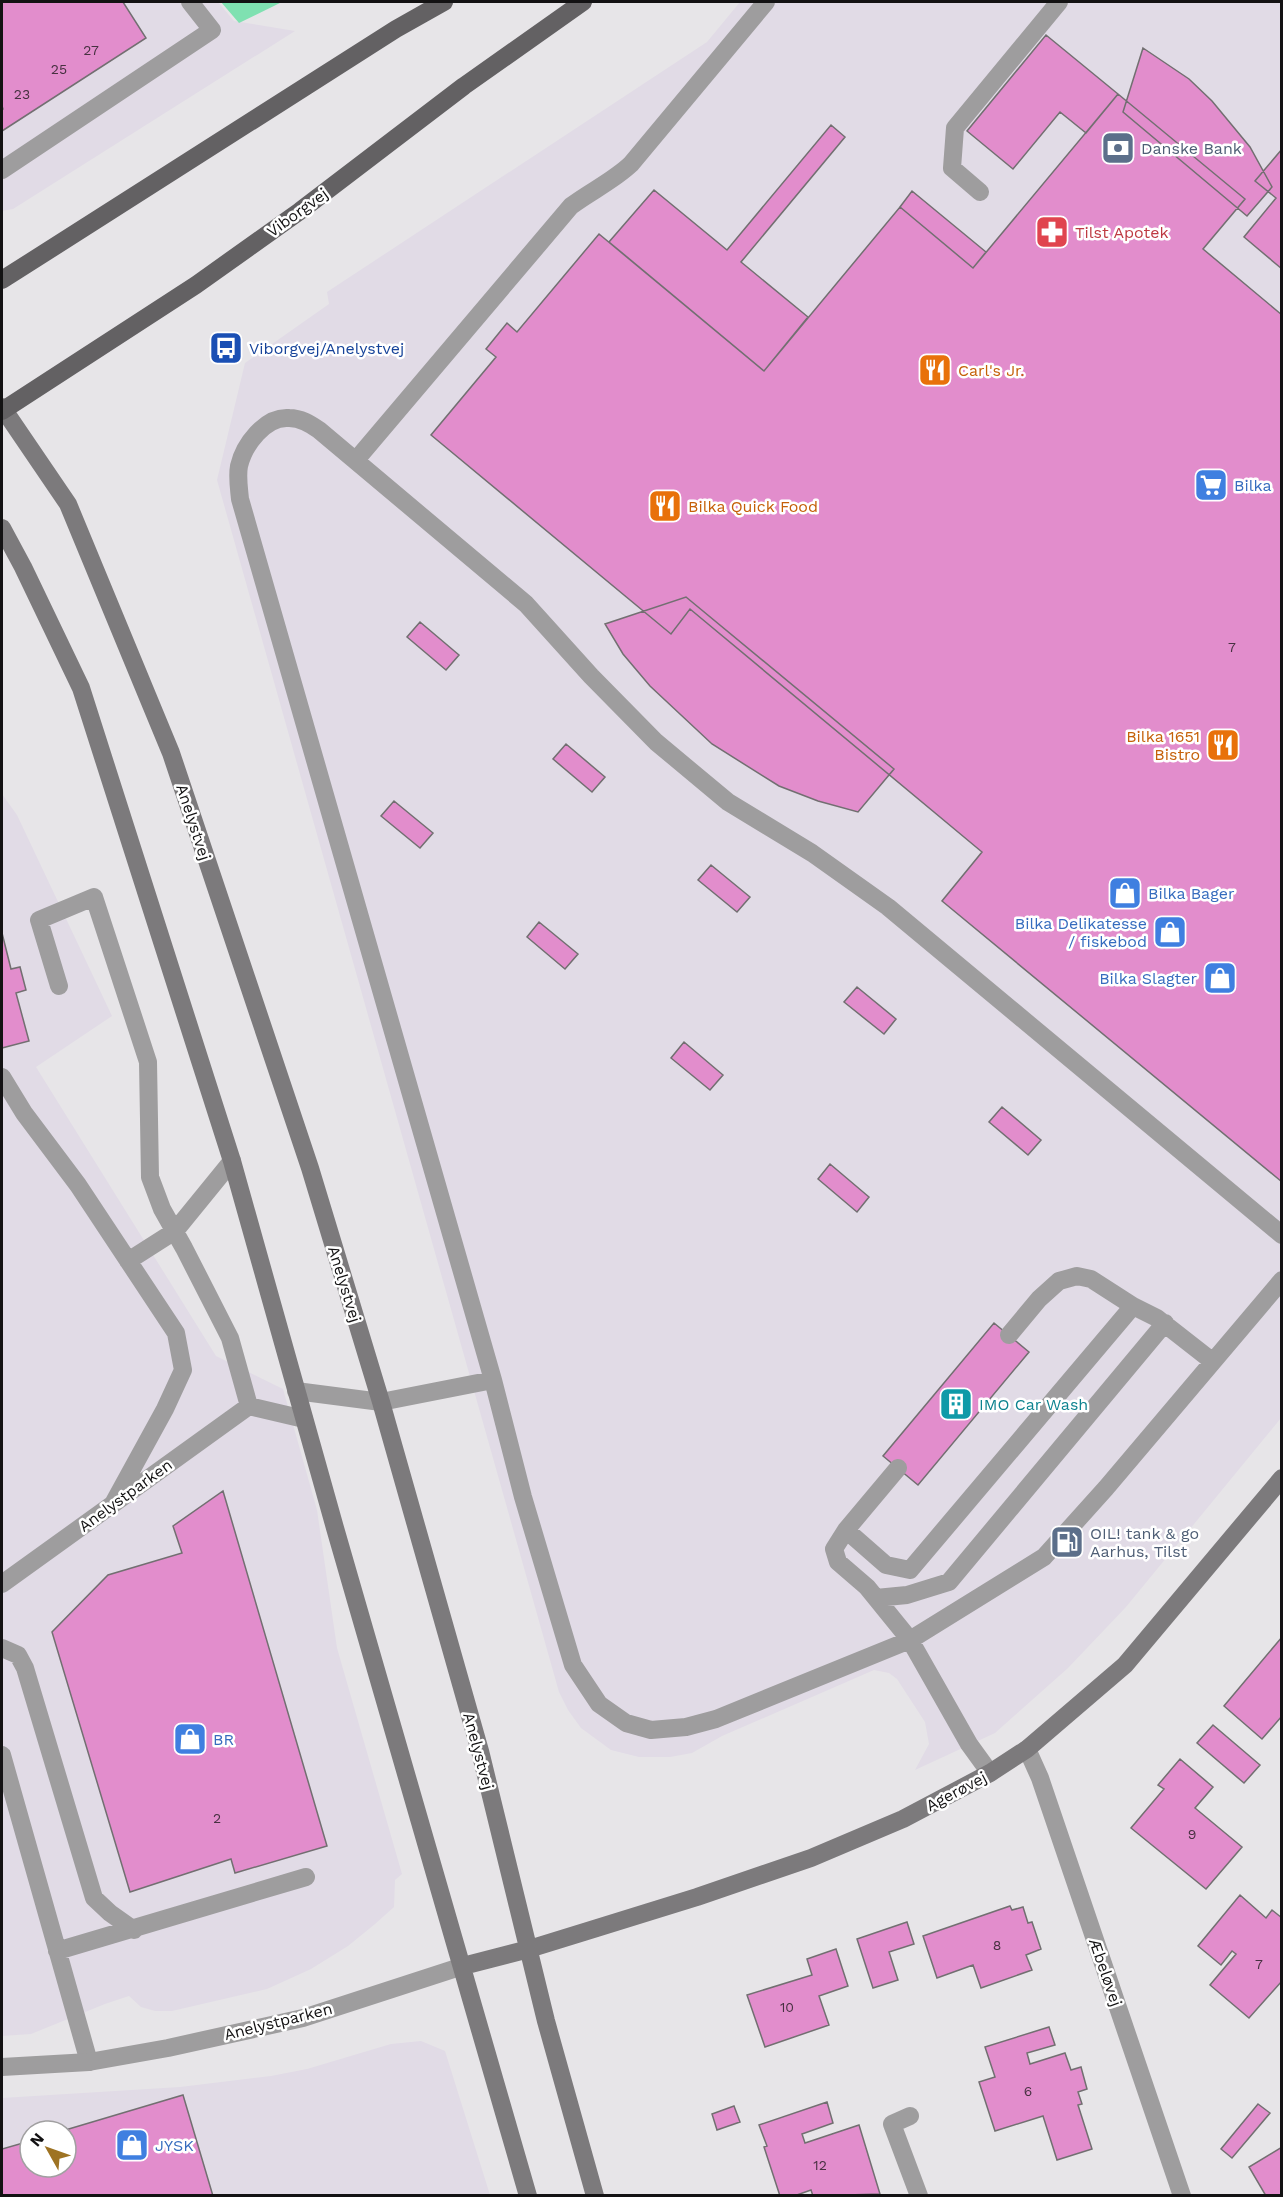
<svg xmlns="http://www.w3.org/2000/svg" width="1283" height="2197" viewBox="0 0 1283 2197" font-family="'Work Sans',sans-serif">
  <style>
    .built { fill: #e1dbe6; fill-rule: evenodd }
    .green { fill: #7fe1b1 }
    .building { fill: #e28dcc; stroke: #726f71; stroke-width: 1.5 }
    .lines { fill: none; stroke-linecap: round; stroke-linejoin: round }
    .lane { stroke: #9e9d9e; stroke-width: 18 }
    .street { stroke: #9e9d9e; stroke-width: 18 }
    .secondary { stroke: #7c7a7c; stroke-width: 18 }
    .primary { stroke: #636163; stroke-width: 18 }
    .labels { text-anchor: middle; stroke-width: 5; stroke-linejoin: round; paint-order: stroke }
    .number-label { font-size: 14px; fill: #473141 }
    .service-label { font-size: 16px; fill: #4e5e75; stroke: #fff; text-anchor: start }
    .street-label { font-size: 16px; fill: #131213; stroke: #fff }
    .health-label { font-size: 16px; fill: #be3a42; stroke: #fff; text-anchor: start }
    .transit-label { font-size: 16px; fill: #164399; stroke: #fff; text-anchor: start }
    .food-label { font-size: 16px; fill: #c56008; stroke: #fff; text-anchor: start }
    .shop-label { font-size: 16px; fill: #366cbe; stroke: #fff; text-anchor: start }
    .culture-label { font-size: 16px; fill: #0d838f; stroke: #fff; text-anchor: start }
  </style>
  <rect width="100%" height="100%" fill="#e7e5e8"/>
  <path class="built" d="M2,2H218L234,21L295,31L13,209L2,211Z
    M740,2H1281V1418L1126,1607L1068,1668L995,1733L915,1770L929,1744L925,1722L897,1679L889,1673L874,1670L722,1736L692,1753L670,1757H639L611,1750L581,1728L568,1710L559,1692L217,480L245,363L329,304L327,292L707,42Z
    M2,794L17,815L112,1016L36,1067L216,1356L283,1389L317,1510L337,1648L402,1874L395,1880L394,1907L375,1924L348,1946L311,1969L267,1989L172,2011H155L141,2007L129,1996L105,2004L31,2034L2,2036Z
    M421,2041L445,2051L490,2195L2,2196V2098L180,2087L271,2076L307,2069L391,2044ZM30,2131H66V2167H30Z"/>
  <path class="green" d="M221,2H282L239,23Z"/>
  <path class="building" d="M2,2H123L146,38L2,131V110L3,109L2,106Z
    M1046,35L1118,94L1086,133L1060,112L1013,169L967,131Z
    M1143,48L1189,79L1212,101L1250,147L1272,187L1247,216L1123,112Z
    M1118,94L1245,199L1203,249L1282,315V1182L942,901L982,852L690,609L671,634L431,435L496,357L486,349L507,323L517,332L599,234L764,371L900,207L973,268Z
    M831,125L845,137L741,262L808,317L764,371L609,242L654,190L727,250Z
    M1282,149V269L1244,237L1276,198L1255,181Z
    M912,191L986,252L973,268L900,207Z
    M686,597L894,769L858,812L818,801L779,786L712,744L650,686L623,654L605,624Z
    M420,622L459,655L446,670L407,637Z
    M566,744L605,777L592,792L553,759Z
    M394,801L433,833L420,848L381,816Z
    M711,865L750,897L737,912L698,880Z
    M539,922L578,954L565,969L527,937Z
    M2,933L11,969L20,967L26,990L16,993L29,1041L2,1048Z
    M857,987L896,1019L884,1034L844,1002Z
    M684,1042L723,1075L710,1090L671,1058Z
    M1002,1107L1041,1140L1028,1155L989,1122Z
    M830,1164L869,1197L857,1212L818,1179Z
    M994,1323L1029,1352L918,1485L883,1456Z
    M223,1491L327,1846L235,1873L231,1859L130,1892L52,1632L108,1575L182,1553L173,1526Z
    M1282,1637V1716L1262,1739L1224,1706Z
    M1213,1725L1260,1765L1244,1783L1197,1743Z
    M1180,1759L1213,1787L1195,1808L1242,1847L1206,1889L1131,1828L1164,1789L1158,1785Z
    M1240,1895L1266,1918L1272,1910L1282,1918V1981L1249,2018L1210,1985L1236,1954L1232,1951L1221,1965L1198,1946Z
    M1010,1906L1012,1910L1023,1907L1028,1923L1032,1922L1041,1949L1026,1955L1032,1970L981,1988L973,1965L937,1978L923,1936Z
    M907,1922L914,1944L889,1952L898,1980L873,1988L857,1939Z
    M836,1949L848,1986L819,1996L829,2025L765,2047L747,1995L812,1975L807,1959Z
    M1049,2027L1055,2045L1027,2053L1030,2064L1065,2053L1071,2070L1081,2067L1087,2089L1078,2092L1082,2104L1078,2105L1092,2149L1057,2160L1043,2116L995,2131L979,2082L995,2077L985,2047Z
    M183,2095L213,2196H2V2149L30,2141V2167H66V2131H62Z
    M827,2102L833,2123L802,2134L805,2143L859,2125L880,2194L813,2196L811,2190L794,2196H780L764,2147L767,2146L759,2125Z
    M1258,2104L1270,2113L1232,2158L1221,2149Z
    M734,2106L740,2122L717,2130L712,2114Z
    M1282,2147V2196H1266L1249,2167Z"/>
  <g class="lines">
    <path class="lane" d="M2,170L212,30L190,2
      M980,192L952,168L955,128L1059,2
      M356,460L571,206C591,191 613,181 631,164L766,2
      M59,986L39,920L94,897L148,1062L150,1177L162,1209L184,1248L230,1338L249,1406
      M2,1077L24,1113L78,1185L176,1333L183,1370L165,1409L114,1502
      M1282,1235L888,907L812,853L728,802L656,742L591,676L526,604L319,430C310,424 301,418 289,418C265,416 244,445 239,466C237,477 239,488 240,499L493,1380L523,1497L573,1665L599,1704L626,1723L651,1730L686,1727L716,1719L910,1640L1044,1557L1106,1488L1282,1280
      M128,1261L175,1231L232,1161
      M1009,1335L1039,1299L1059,1281L1077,1276L1091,1279L1133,1306L1157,1318L1212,1361
      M296,1391L381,1402L493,1380
      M898,1468L846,1530L834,1549L838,1562L867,1587L910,1640L969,1744L990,1773
      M846,1530L886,1565L910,1570L1133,1306
      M2,1584L249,1406L304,1419
      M876,1598L907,1595L949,1582L1165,1323
      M2,1648L18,1655L25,1668L94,1898L110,1913L134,1930
      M2,1755L89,2062
      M57,1951L306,1877"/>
    <path class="street" d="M1027,1749L1040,1778L1182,2196
      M2,2067L89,2062L168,2048L303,2018L463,1966
      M910,2116L892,2124L919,2196"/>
    <path class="secondary" d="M2,407L68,504L171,753L310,1168L381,1402L480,1751L546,2021L595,2196
      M2,528L23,567L81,688L232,1161L335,1528L528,2196
      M463,1966L529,1949L597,1928L697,1897L811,1858L903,1819L990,1773L1027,1749L1125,1665L1282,1478"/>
    <path class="primary" d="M2,280L396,29L444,2
      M2,411L196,285L300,211L464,86L583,2"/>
  </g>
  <defs>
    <symbol id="bank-square" viewBox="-11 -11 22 22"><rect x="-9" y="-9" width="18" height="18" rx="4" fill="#5c6f8a" stroke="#fff"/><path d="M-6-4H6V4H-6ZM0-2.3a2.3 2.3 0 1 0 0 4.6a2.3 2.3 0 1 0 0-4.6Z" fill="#fff"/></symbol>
    <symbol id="pharmacy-square" viewBox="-11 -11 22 22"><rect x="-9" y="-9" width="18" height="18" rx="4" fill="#e0444e" stroke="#fff"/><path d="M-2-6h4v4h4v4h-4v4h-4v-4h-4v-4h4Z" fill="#fff"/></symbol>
    <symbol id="bus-square" viewBox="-11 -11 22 22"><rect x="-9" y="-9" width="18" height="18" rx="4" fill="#1a4fb4" stroke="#fff"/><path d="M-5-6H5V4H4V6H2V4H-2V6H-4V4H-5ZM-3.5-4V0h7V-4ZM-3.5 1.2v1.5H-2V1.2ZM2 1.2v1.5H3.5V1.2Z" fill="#fff"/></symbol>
    <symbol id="restaurant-square" viewBox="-11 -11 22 22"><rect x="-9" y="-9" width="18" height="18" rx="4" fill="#e8710a" stroke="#fff"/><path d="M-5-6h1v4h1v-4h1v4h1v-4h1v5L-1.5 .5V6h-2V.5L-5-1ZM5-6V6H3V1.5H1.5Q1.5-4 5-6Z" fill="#fff"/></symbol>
    <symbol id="supermarket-square" viewBox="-11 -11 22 22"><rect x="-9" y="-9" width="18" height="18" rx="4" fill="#3f7fe0" stroke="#fff"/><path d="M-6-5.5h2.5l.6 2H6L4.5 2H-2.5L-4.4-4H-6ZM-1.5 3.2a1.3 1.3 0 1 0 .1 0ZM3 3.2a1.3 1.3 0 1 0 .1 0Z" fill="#fff"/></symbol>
    <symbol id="shop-square" viewBox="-11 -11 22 22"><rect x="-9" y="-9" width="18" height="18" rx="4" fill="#3f7fe0" stroke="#fff"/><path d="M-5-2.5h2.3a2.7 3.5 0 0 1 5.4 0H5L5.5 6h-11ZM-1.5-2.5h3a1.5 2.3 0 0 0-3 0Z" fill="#fff"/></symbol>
    <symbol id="building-square" viewBox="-11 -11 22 22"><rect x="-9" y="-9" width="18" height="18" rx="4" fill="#0f9aa8" stroke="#fff"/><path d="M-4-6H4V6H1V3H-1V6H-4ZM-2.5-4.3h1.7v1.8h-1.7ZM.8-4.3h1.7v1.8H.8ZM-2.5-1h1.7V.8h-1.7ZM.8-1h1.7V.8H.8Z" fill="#fff"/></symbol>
    <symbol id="fuel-square" viewBox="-11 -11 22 22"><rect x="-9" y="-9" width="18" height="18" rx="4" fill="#5c6f8a" stroke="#fff"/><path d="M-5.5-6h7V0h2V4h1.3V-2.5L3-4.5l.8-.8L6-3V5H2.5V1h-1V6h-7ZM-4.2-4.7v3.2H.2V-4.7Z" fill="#fff"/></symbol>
  </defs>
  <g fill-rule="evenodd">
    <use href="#bank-square" x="1099" y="129" width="38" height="38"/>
    <use href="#pharmacy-square" x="1033" y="213" width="38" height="38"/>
    <use href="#bus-square" x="207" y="329" width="38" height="38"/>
    <use href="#restaurant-square" x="916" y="351" width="38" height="38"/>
    <use href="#supermarket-square" x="1192" y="466" width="38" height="38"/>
    <use href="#restaurant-square" x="646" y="487" width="38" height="38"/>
    <use href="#restaurant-square" x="1204" y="726" width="38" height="38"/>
    <use href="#shop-square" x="1106" y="874" width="38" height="38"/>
    <use href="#shop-square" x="1151" y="913" width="38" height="38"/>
    <use href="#shop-square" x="1201" y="959" width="38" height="38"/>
    <use href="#building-square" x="937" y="1385" width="38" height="38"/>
    <use href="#fuel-square" x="1048" y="1523" width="38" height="38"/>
    <use href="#shop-square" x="171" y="1720" width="38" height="38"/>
    <use href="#shop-square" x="113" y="2126" width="38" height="38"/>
  </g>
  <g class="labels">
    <g class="number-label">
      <text x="91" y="55">27</text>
      <text x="59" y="74">25</text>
      <text x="22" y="99">23</text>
      <text x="1232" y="652">7</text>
      <text x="217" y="1823">2</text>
      <text x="1192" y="1839">9</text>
      <text x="997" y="1950">8</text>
      <text x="1259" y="1969">7</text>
      <text x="787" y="2012">10</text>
      <text x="1028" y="2096">6</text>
      <text x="820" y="2170">12</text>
    </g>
    <g class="service-label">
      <text x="1141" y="154">Danske Bank</text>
      <text x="1090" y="1539">OIL! tank &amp; go<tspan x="1090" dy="18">Aarhus, Tilst</tspan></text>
    </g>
    <g class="street-label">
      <text transform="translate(297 212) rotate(-36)" y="6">Viborgvej</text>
      <text transform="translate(194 822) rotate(72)" y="6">Anelystvej</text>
      <text transform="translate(345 1284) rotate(73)" y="6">Anelystvej</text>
      <text transform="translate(125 1495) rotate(-36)" y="6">Anelystparken</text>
      <text transform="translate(479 1751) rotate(75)" y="6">Anelystvej</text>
      <text transform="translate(956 1791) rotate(-28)" y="6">Agerøvej</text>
      <text transform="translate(1106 1972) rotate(71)" y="6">Æbeløvej</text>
      <text transform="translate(278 2021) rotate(-14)" y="6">Anelystparken</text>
    </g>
    <g class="health-label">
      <text x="1075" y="238">Tilst Apotek</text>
    </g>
    <g class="transit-label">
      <text x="249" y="354">Viborgvej/Anelystvej</text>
    </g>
    <g class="food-label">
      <text x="958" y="376">Carl's Jr.</text>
      <text x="688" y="512">Bilka Quick Food</text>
      <text x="1200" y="742" text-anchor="end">Bilka 1651<tspan x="1200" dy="18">Bistro</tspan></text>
    </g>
    <g class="shop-label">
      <text x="1234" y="491">Bilka</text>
      <text x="1148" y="899">Bilka Bager</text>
      <text x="1147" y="929" text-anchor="end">Bilka Delikatesse<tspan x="1147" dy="18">/ fiskebod</tspan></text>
      <text x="1197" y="984" text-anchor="end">Bilka Slagter</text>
      <text x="213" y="1745">BR</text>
      <text x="155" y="2151">JYSK</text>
    </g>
    <g class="culture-label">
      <text x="979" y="1410">IMO Car Wash</text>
    </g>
  </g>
  <rect width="1283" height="2197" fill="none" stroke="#131213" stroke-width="6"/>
  <g transform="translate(48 2149) rotate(310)"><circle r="28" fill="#ffffff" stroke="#a1a0a1" stroke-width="1.5"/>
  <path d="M0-4.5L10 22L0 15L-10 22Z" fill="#9e7323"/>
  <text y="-9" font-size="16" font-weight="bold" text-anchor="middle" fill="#131213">N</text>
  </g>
</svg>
